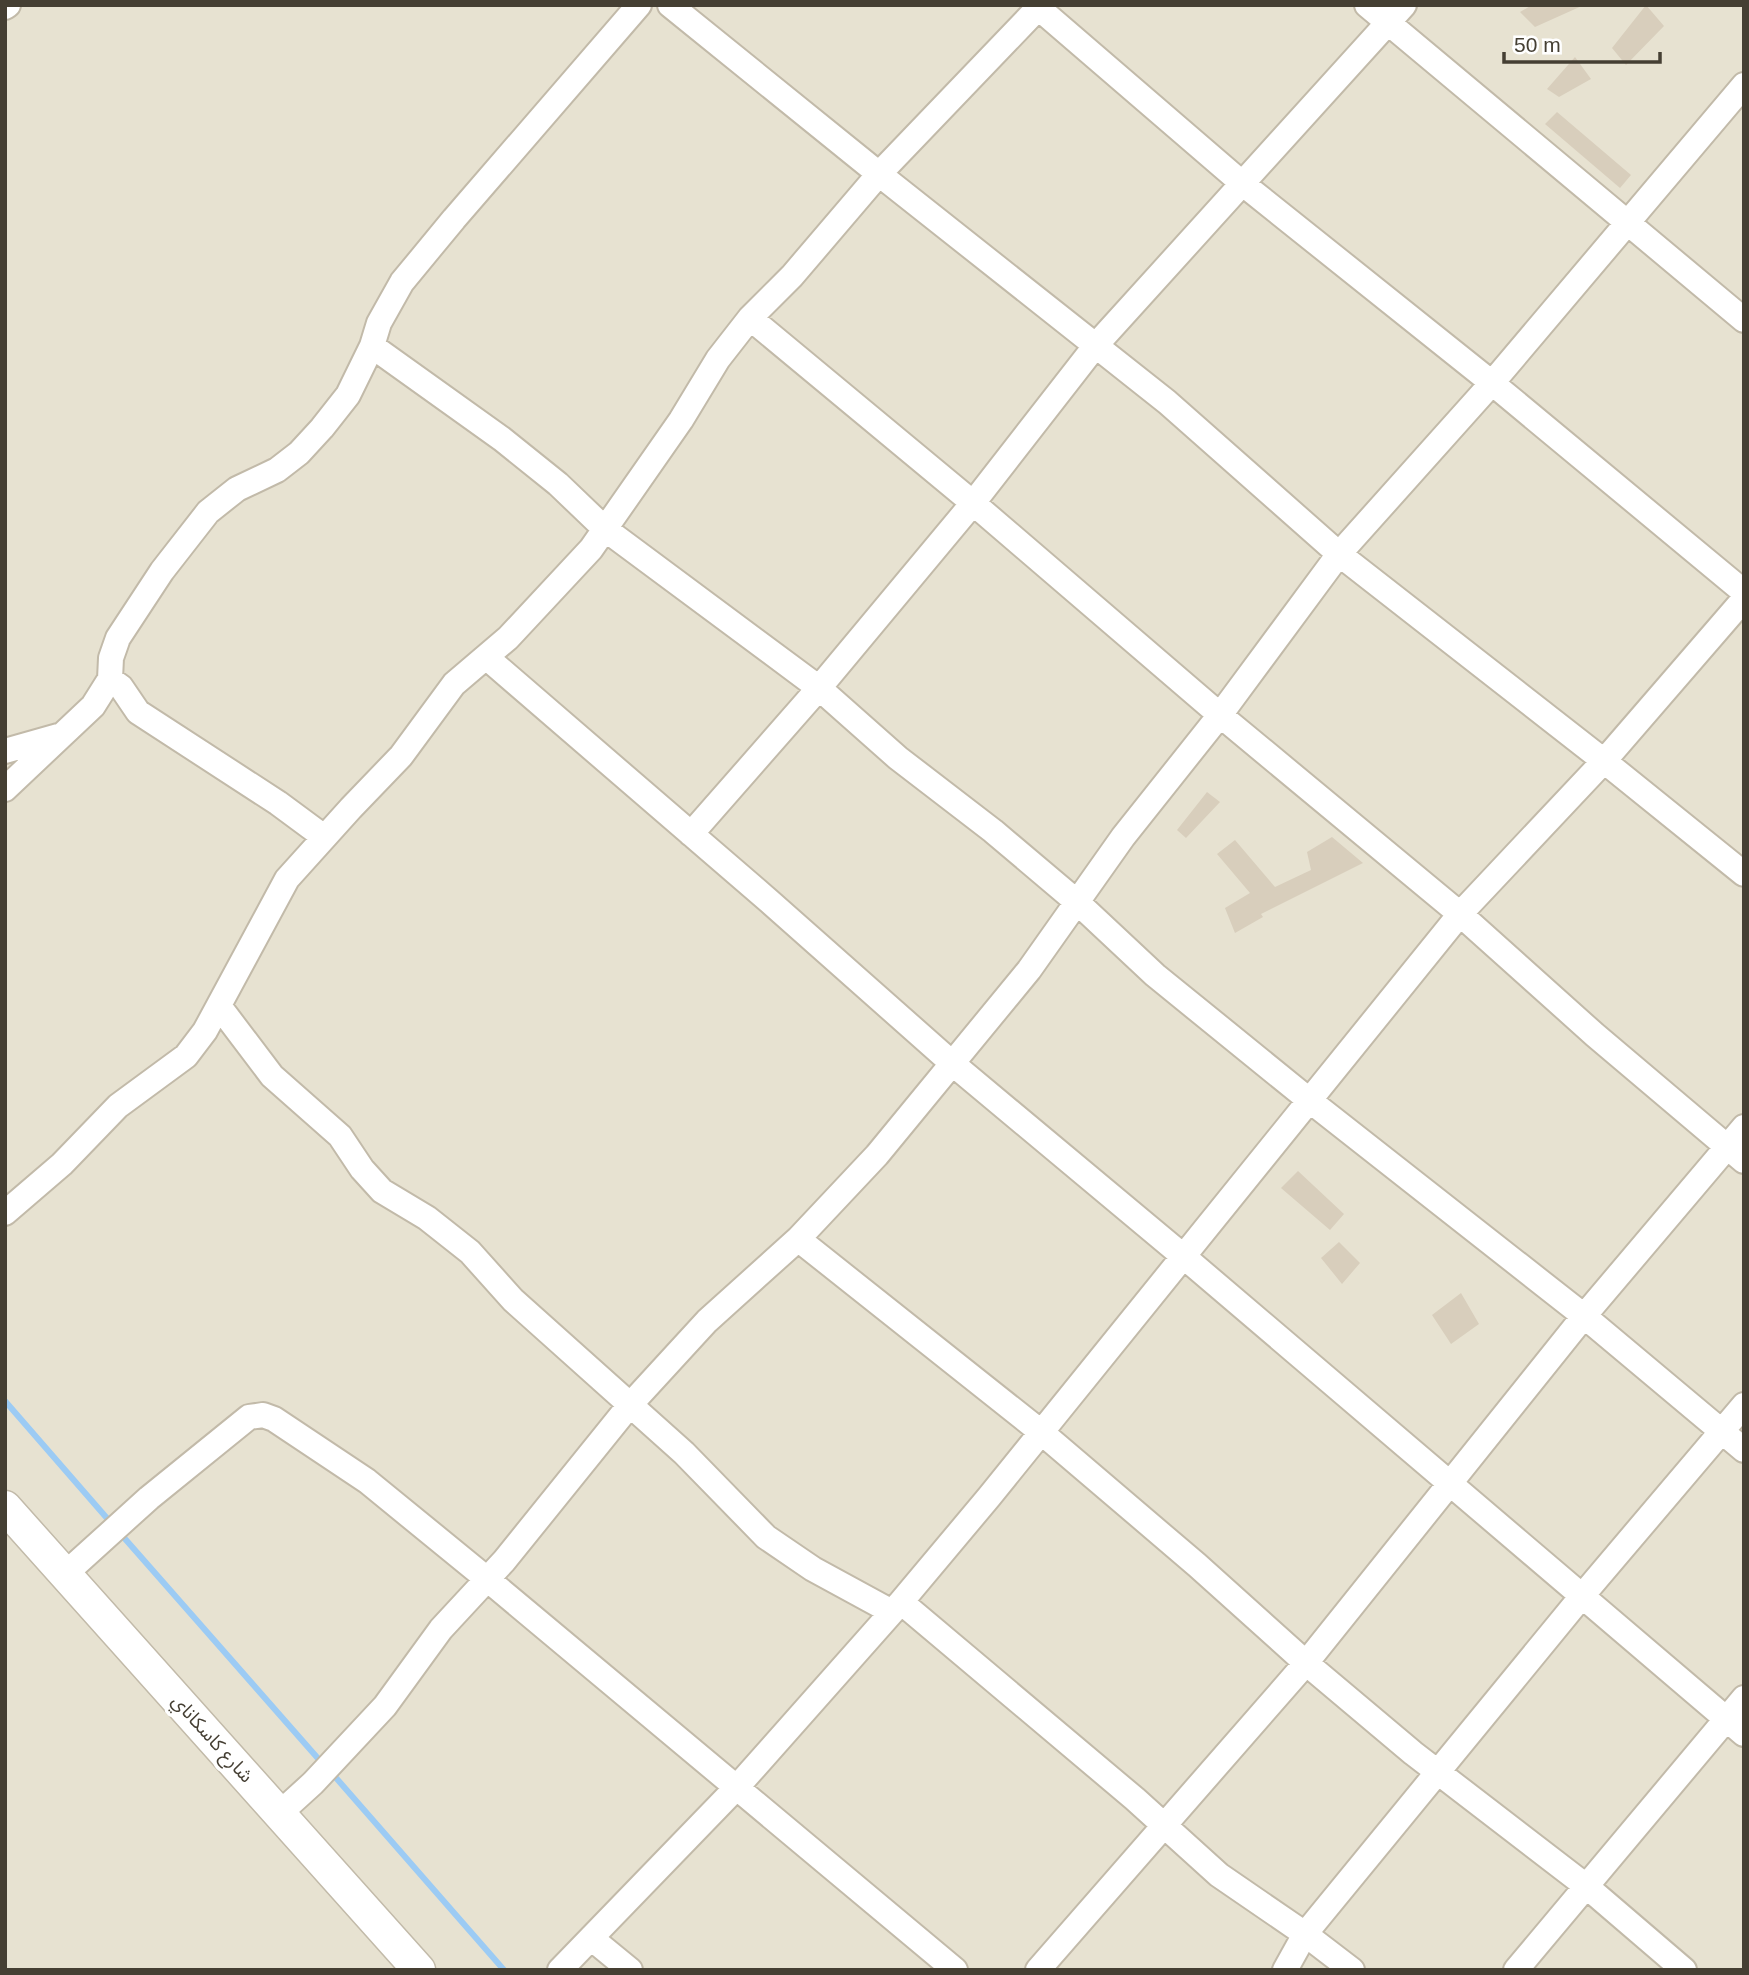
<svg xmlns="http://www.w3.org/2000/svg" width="1749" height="1975" viewBox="0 0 1749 1975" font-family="Arial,'Noto Sans Arabic',sans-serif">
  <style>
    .residential { fill: #e7e2d1 }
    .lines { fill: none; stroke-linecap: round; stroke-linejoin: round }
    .stream { stroke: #9ccbf4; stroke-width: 6 }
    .building { fill: #d8cebc }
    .minor-casing { stroke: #c2baa9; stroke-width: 28 }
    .tertiary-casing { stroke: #c2baa9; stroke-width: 35 }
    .minor { stroke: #fff; stroke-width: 24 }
    .tertiary { stroke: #fff; stroke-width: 32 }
    .labels { text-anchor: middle; stroke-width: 7; stroke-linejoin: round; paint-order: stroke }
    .street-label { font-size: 19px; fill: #453f33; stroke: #fff }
  </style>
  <rect width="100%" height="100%" fill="#f3efe4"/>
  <path class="residential" d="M5,5H1744V1970H5Z"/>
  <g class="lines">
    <path class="stream" d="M5,1401L112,1524
      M119,1532L322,1763
      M330,1771L504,1970"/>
  </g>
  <path class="building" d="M1532,5H1584L1535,27L1520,12Z
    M1646,5L1664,26L1626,65L1612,48Z
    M1575,57L1591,79L1559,97L1547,89Z
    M1557,112L1631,175L1620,188L1545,124Z
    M1207,792L1220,802L1186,838L1177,830Z
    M1332,837L1363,863L1261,914L1263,917L1235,933L1225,908L1250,893L1217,854L1235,840L1275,887L1311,870L1307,852Z
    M1298,1171L1344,1214L1330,1230L1281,1188Z
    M1339,1242L1360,1263L1342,1284L1321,1258Z
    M1461,1293L1479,1324L1451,1344L1432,1315Z"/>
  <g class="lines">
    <defs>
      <path id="minor" d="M670,5L879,174L1041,5
        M1035,5L1243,184L1492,383L1744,592
        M1367,5L1744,320
        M5,7L8,5
        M750,318L973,503L1220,715L1460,914L1595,1035L1744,1161
        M372,346L502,439L558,484L605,529L819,688L898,758L993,831L1077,902L1155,975L1309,1100L1584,1316L1744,1450
        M486,657L769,901L953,1064L1183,1256L1744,1734
        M110,679L121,687L138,712L278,803L324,837
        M5,751L58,736
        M5,789L93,706L110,679L111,658L118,638L162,571L208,512L237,489L277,470L299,453L322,428L348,395L372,346L379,323L402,282L454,219L639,5
        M691,834L819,688L973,503L1096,345L1404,5
        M219,1006L272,1076L340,1136L362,1169L382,1191L427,1218L470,1252L513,1300L684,1453L766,1537L813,1569L892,1612
        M5,1213L62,1164L118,1106L186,1056L205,1031L287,879L351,808L401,756L454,684L508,638L591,549L681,420L718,359L750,318L792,276L879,174L1167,402L1339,554L1604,761L1744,874
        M798,1239L1041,1432L1197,1565L1306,1663L1413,1753L1586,1886L1684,1970
        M65,1574L149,1498L249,1417L263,1415L274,1419L367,1481L487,1579L955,1970
        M901,1602L1135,1799L1219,1875L1305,1934L1352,1970
        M280,1813L313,1783L385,1706L441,1629L504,1561L629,1406L707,1321L798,1239L877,1155L1029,970L1123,837L1220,715L1339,554L1492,383L1744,85
        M591,1938L630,1970
        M560,1970L737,1787L901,1602L989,1497L1460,914L1604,761L1744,599
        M1038,1970L1306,1663L1584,1316L1744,1127
        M1285,1970L1305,1934L1582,1596L1744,1405
        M1516,1970L1744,1698"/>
      <path id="tertiary" d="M5,1507L419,1970"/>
    </defs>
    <use href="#minor" class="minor-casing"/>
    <use href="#tertiary" class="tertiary-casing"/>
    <use href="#minor" class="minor"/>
    <use href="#tertiary" class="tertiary"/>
  </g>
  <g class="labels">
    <g class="street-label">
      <text transform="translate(213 1738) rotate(48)" y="7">شارع كاسكاناي</text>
    </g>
  </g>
  <rect width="1749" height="1975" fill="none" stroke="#453f33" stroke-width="14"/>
  <path d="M1504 52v10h156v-10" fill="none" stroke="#453f33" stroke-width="3.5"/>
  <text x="1514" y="52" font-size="21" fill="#453f33" stroke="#ffffff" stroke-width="5" paint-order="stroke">50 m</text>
</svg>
